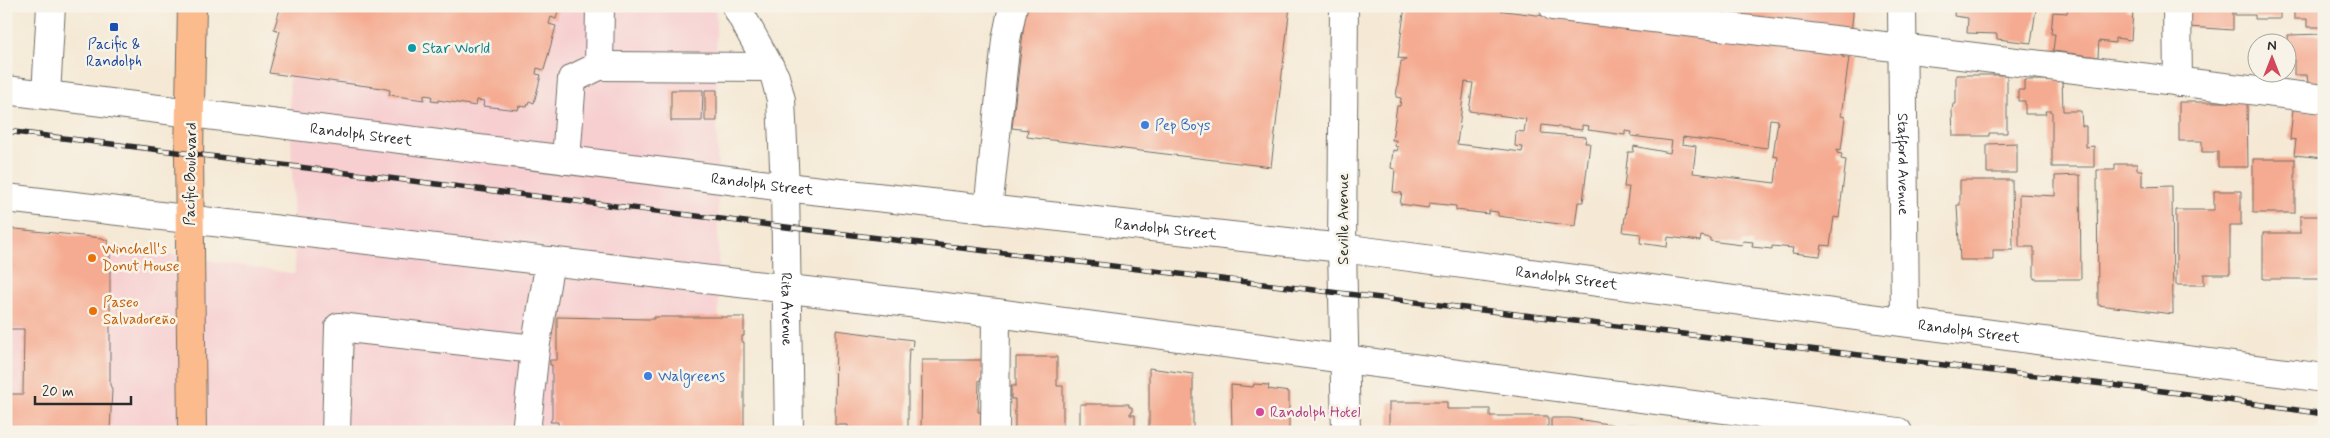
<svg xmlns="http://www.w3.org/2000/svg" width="2330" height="438" viewBox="0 0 2330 438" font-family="Mynerve,sans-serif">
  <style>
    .built { fill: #f7cfd1 }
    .building { fill: #f5ab91; fill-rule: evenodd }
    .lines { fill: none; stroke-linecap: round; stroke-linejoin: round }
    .minor-casing { stroke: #726e66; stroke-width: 30 }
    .major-casing { stroke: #726e66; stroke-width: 30 }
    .minor { stroke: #fff; stroke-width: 28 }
    .major { stroke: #fbbb8c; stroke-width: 28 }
    .rail-casing { stroke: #2b2b2b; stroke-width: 5.5 }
    .rail { stroke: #f7f3e8; stroke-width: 4; stroke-dasharray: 11; stroke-linecap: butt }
    .transit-dot { fill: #1a4fb4; stroke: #f7f3e8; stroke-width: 2 }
    .culture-dot { fill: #0f9aa8; stroke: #f7f3e8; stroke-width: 2 }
    .shop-dot { fill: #3f7fe0; stroke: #f7f3e8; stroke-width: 2 }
    .food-dot { fill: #e8710a; stroke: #f7f3e8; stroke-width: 2 }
    .hotel-dot { fill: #d1479c; stroke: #f7f3e8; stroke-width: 2 }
    .labels { text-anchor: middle; stroke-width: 5; stroke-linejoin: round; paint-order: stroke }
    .transit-label { font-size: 15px; fill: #164399; stroke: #f7f3e8 }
    .culture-label { font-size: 15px; fill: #0d838f; stroke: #f7f3e8; text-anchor: start }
    .shop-label { font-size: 15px; fill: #366cbe; stroke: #f7f3e8; text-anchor: start }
    .street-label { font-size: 15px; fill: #2b2b2b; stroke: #f7f3e8 }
    .food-label { font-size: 15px; fill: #c56008; stroke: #f7f3e8; text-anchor: start }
    .hotel-label { font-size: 15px; fill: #b23c85; stroke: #f7f3e8; text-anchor: start }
  </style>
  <rect width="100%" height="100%" fill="#f7f3e8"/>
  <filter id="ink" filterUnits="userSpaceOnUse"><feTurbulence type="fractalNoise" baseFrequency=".02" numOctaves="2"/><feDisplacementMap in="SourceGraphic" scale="10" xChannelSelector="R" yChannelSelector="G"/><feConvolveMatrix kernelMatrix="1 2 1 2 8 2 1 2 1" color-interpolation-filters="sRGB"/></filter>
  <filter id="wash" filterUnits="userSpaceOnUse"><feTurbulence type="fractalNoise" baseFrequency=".0096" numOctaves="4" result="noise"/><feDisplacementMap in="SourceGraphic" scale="20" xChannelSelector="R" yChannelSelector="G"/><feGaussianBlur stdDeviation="1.12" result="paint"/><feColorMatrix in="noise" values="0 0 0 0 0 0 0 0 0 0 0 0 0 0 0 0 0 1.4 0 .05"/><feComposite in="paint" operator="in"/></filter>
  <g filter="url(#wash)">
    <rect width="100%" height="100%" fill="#f5e9d5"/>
    <path class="built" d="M287,6H716L720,432H6V229L295,274Z"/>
    <g id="blocks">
      <path class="building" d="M281,6H559L556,19L551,17L549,24L556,26L544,70L537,68L536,74L541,75L534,103L529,101L527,107L519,106L518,110L483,106L484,101L477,100L476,106L438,100V102L431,101L432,96L424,95V100L389,95L390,90L382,88L269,73L280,31L274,29Z
        M1026,6H1290L1271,167L1027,137L1028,130L1012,128Z
        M1405,6H1464L1842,53V57L1849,58L1841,116L1845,117L1841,150L1837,149V153L1842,154L1841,159L1846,160L1839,218L1834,217L1830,246L1822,245L1820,256L1792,253L1793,248L1772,246V249L1752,247L1753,242L1743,241L1742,245L1710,241V238L1701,236L1700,241L1668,237L1667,247L1640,243L1641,234L1623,232L1629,187H1624L1628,152H1633L1634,146L1670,153L1672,141L1631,136L1632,132L1625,131V135L1588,130L1589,126L1582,125V130L1542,125L1541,133L1586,137L1585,143H1590L1583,202H1578L1575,226L1498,216V212L1489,211V214L1456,210V206L1429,203L1428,208L1400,204L1402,193L1393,192L1395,169L1391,168L1393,150L1397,151L1398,147L1395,146L1396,140H1392L1397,106H1400L1401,98L1396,97L1401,61H1405L1406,59L1398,58ZM1465,82L1473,83L1469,111L1526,119L1524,132L1516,131L1515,146L1523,147L1522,152L1457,144ZM1770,119L1778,120L1773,156L1778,157L1775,183L1693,173L1696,146L1682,144L1683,137L1767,148Z
        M1648,6H1853V15L1851,33Z
        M1955,6H2020L2036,9L2031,43L1997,39V34L1967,33L1968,18L1954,16Z
        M2068,6H2127L2126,10L2133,11L2131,40L2115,38V43L2099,41L2098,57L2053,51L2055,34H2051L2053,12L2067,13Z
        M2188,6H2233V30L2188,27Z
        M2235,6H2280V19H2255V15H2235Z
        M2294,6H2324V27H2307V19H2294Z
        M2324,34V85H2308L2307,75H2294V60H2289L2288,35Z
        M1956,75H2007V133H1989V136H1953L1952,110L1953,104H1956Z
        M2024,80H2062L2063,111H2081L2082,126H2086V147L2094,146V167H2052V111H2045L2046,114H2025V101H2018V90H2024Z
        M671,90H703L702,121H671Z
        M705,90H717V121H705Z
        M2179,102H2247L2248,167H2218V152H2202V141H2179Z
        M2293,109L2324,112V158L2294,155L2296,140L2290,139Z
        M2017,143V173H1987V144Z
        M2253,159H2295V213H2253Z
        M2115,164H2137V170H2142V187L2172,186L2173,314L2098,305L2097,170H2115Z
        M2080,175L2081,279H2034V247H2019V194L2055,196V176Z
        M1960,180H2012L2013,250H1993V260H1960L1957,205H1960Z
        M2214,191H2241V225H2230V274H2204V285H2176V210H2214Z
        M2300,216H2324V279H2263V233H2300Z
        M6,228L102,238L108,241L107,249H110V385L112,389L110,432H6V394H23L24,329H9V334H6Z
        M557,317L648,319H654V317H744V336H742V342H744V432H558V422H550L552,418V365H550V360H557Z
        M836,330L913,340L912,350L909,349L908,367V432H848V425H835Z
        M1016,357H1057V386H1063V432H1015V399H1011V386H1016Z
        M922,360H982L981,380H979L978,412H981V431H921Z
        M1149,368L1193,374V432H1149Z
        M1254,384L1269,385L1268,389L1289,392V432H1232L1231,385L1253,387Z
        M1389,402H1447V409H1490V416H1548V432H1389Z
        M1080,404H1129V407H1132V413H1130V415H1135V430L1080,432Z
        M1551,418H1571L1614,425V432H1551Z
        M1626,426L1657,431V432H1626Z"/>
    </g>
  </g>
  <g filter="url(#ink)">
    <use href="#blocks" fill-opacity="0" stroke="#726e66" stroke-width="1"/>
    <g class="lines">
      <defs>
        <g id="minor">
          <path id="s1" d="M736,6L775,77L781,100L785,187L789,432"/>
          <path d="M1344,6L1342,248L1346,432"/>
          <path d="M1553,6L2324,99"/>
          <path id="s2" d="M1902,6L1905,321"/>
          <path d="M2177,6L2178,82"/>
          <path d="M599,66L770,67"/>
          <path id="s3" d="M6,90L785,187L1342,248L2324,378"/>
          <path d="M46,95L51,6"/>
          <path d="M566,160L572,79L599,66L600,6"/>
          <path d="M6,198L996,313L1898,432"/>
          <path d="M988,210L1006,40L1013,6"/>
          <path d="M336,432L339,327L535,349L550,261"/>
          <path d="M526,432L535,349"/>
          <path d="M995,432L996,313"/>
        </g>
        <path id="major" d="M192,432L189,154L192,6"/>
      </defs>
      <use href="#minor" class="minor-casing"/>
      <use href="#major" class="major-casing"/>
      <use href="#minor" class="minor"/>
      <use href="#major" class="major"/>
      <defs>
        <path id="rail" d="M6,131L786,227L2187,394L2324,414"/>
      </defs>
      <use href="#rail" class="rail-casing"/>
      <use href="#rail" class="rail"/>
    </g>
  </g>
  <rect class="transit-dot" x="109" y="22" width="10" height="10" rx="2.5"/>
  <circle class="culture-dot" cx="412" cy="48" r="5"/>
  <g class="shop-dot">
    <circle cx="1145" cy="125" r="5"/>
    <circle cx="648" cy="376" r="5"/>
  </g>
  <g class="food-dot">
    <circle cx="92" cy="258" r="5"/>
    <circle cx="93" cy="311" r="5"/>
  </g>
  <circle class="hotel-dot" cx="1260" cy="412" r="5"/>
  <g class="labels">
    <g class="transit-label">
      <text x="114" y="49">Pacific &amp;<tspan x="114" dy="17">Randolph</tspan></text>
    </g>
    <g class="culture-label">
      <text x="422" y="53">Star World</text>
    </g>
    <g class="shop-label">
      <text x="1155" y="130">Pep Boys</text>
      <text x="658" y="381">Walgreens</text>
    </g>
    <g class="street-label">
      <text dy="5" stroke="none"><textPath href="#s3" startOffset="358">Randolph Street</textPath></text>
      <text dy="5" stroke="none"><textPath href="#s2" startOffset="158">Stafford Avenue</textPath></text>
      <text transform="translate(190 174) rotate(-89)" y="5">Pacific Boulevard</text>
      <text dy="5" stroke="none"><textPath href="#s3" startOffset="762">Randolph Street</textPath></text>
      <text transform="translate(1343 219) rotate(-90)" y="5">Seville Avenue</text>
      <text dy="5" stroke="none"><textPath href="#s3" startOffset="1168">Randolph Street</textPath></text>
      <text dy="5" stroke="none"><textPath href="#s3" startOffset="1572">Randolph Street</textPath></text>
      <text dy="5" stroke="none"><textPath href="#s1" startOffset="314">Rita Avenue</textPath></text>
      <text dy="5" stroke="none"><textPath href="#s3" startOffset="1978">Randolph Street</textPath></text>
    </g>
    <g class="food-label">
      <text x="102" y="254">Winchell's<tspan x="102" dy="17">Donut House</tspan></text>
      <text x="103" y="307">Paseo<tspan x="103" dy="17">Salvadoreño</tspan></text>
    </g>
    <g class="hotel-label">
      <text x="1270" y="417">Randolph Hotel</text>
    </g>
  </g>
  <rect width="2330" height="438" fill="none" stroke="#f7f3e8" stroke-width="25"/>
  <g transform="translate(2272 58)"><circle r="24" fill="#f7f3e8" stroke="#a5a39c"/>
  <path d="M0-4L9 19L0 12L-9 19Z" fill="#d1495b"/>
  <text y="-8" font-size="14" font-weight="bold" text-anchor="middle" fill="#2b2b2b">N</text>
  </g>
  <path d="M35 396v8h96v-8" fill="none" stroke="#2b2b2b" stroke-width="2.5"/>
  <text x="42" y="396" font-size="15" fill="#2b2b2b" stroke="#f7f3e8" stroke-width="4" paint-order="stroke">20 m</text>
</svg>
